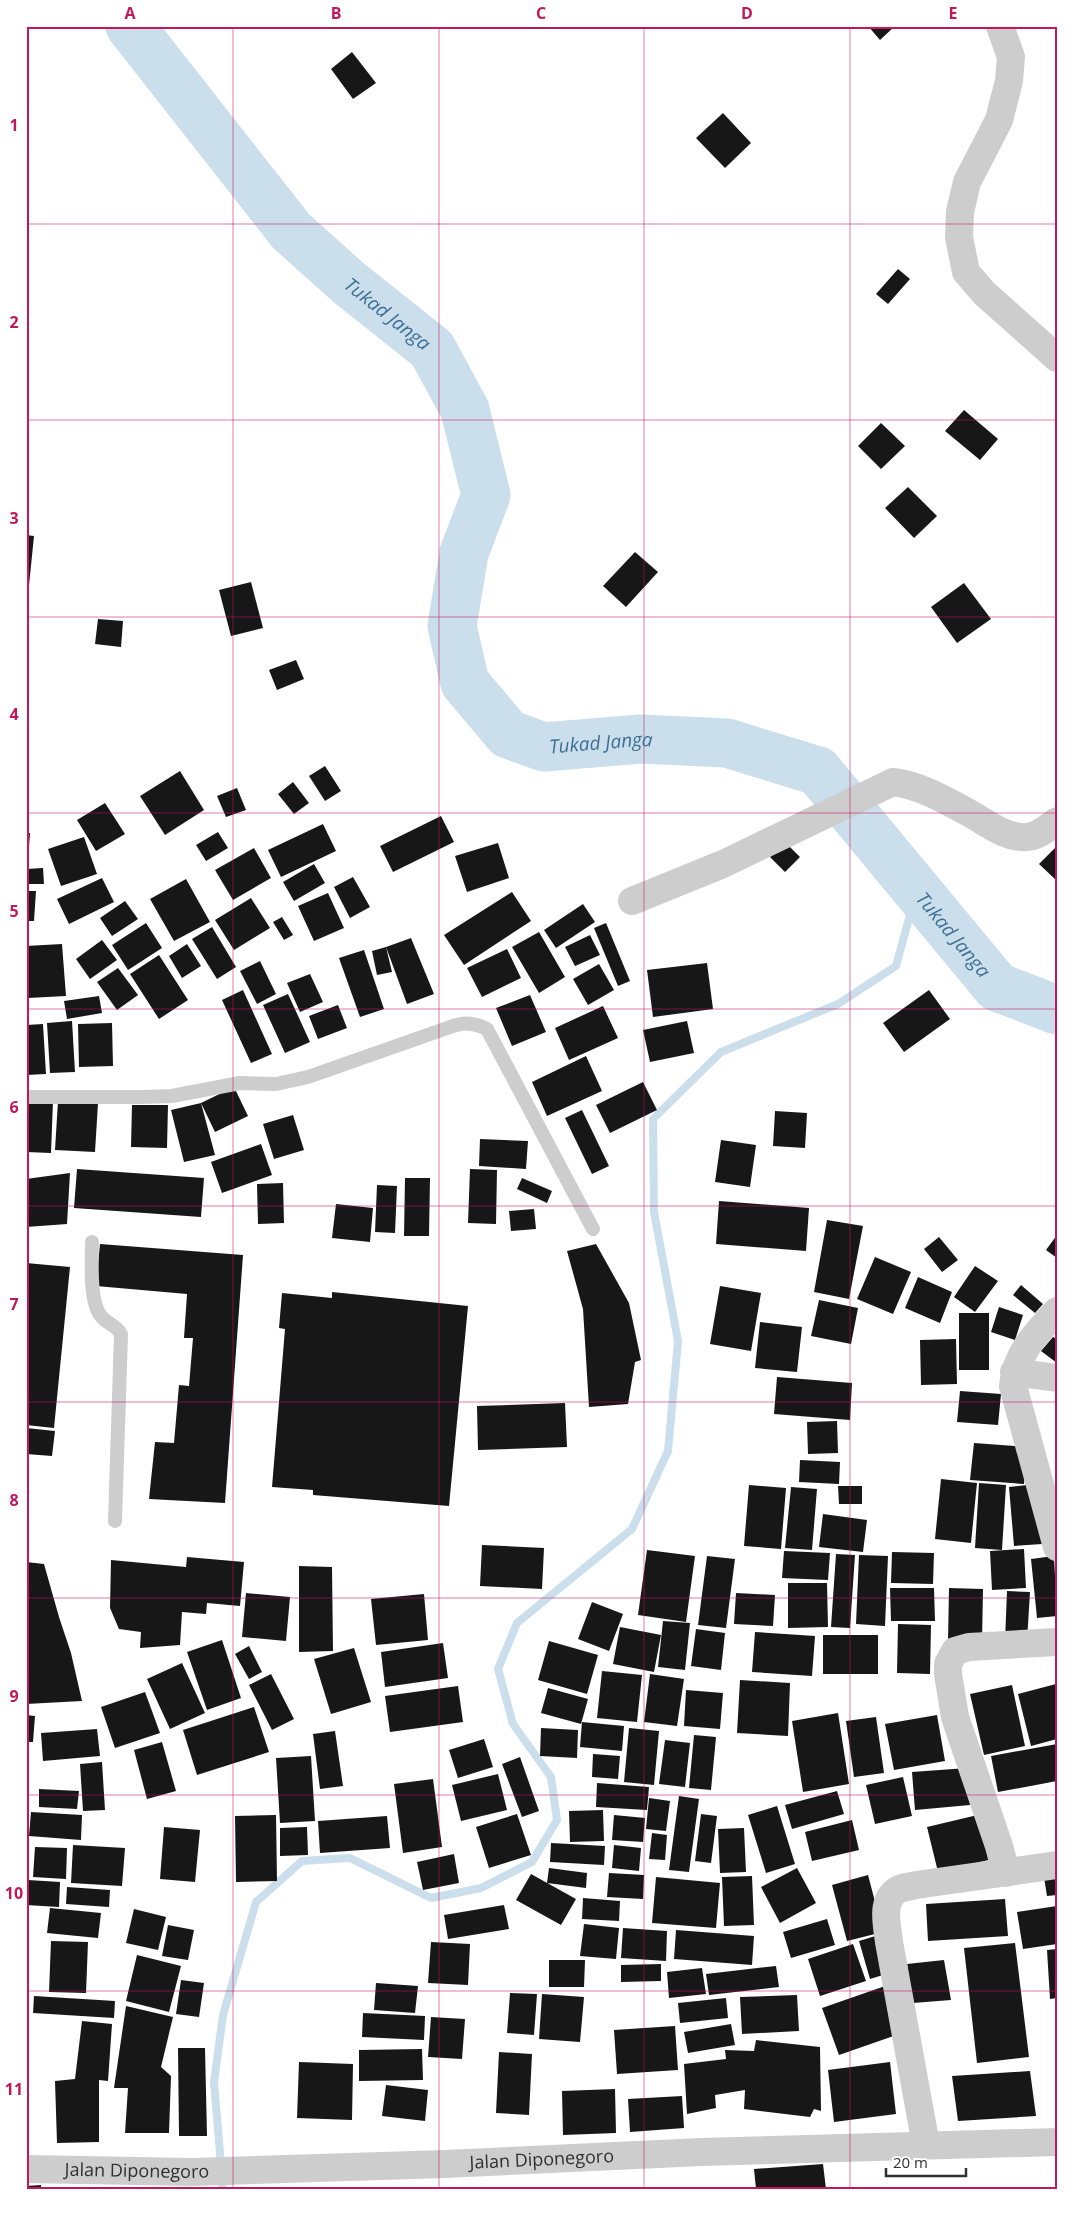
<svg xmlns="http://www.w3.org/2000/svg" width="1083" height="2215" viewBox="0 0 1083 2215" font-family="'Open Sans',sans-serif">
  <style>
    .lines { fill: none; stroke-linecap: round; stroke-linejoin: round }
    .stream { stroke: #cadeec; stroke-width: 8 }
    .river { stroke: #cadeec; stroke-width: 49 }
    .building { fill: #171717 }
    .service { stroke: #cdcdcd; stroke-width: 14 }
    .minor { stroke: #cdcdcd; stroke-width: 28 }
    .tertiary { stroke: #cdcdcd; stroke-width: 28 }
    .grid { fill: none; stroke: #c2185b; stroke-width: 1; stroke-opacity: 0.55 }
    .labels { text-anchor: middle; stroke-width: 5; stroke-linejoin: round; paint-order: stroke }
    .street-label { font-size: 18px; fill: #303030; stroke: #fff }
    .water-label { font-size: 19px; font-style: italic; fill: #3d7093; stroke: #fff }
    .neatline { fill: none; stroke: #c2185b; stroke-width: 2 }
    .grid-label { font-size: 16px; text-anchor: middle; font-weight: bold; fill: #c2185b }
  </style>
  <rect width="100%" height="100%" fill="#fff"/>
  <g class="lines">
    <path class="stream" d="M223,2189L214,2082L223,2015L256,1902L302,1861L350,1858L431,1898L481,1888L532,1862L557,1820L551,1777L513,1724L498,1669L517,1623L632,1529L668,1451L678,1341L654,1212L653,1119L721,1052L838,1004L896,966L917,889"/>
    <path class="river" id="s1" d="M130,26L291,231L349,283L432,349L465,410L486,495L464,553L452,626L465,683L508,734L544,747L641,739L727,743L818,771L997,987L1057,1010"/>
  </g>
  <path class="building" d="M868,26H895L880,40Z
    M352,52L376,83L353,99L331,69Z
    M723,113L751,143L725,168L696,138Z
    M898,269L910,279L888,304L876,294Z
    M964,410L998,439L980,460L945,431Z
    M881,423L905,446L881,469L858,446Z
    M908,487L937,516L914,538L885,508Z
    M26,535L34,536L28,595H26Z
    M635,552L658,572L626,607L603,586Z
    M251,582L263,628L231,636L219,590Z
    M964,583L991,619L957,643L931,607Z
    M98,619L123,621L121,647L95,644Z
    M296,660L304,679L277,690L269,670Z
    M325,766L341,791L325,801L309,776Z
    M180,771L204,810L165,835L140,796Z
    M293,782L309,803L294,814L278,794Z
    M237,788L246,810L226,817L217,796Z
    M105,803L125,834L96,851L77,820Z
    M441,816L454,842L393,872L380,846Z
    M323,824L336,851L281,877L268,850Z
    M218,832L228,848L206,861L196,845Z
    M26,833H30L28,860H26Z
    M84,837L97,874L61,886L48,849Z
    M785,842L800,857L785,872L770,857Z
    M498,843L509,878L467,892L455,856Z
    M1057,846V881L1039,864Z
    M254,848L271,878L233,900L215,870Z
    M314,864L325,883L294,901L283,882Z
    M43,868L44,884H26V869Z
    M353,877L370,907L350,918L334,887Z
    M102,878L114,902L69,924L57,899Z
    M186,879L210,922L174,941L150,899Z
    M26,891H36L34,921H26Z
    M512,892L531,921L464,965L444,935Z
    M328,893L344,928L314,941L298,906Z
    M251,898L270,928L234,950L215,920Z
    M125,901L138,919L112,936L100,918Z
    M583,904L595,922L556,948L544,930Z
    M282,917L293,935L284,940L273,922Z
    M146,923L162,948L128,970L112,945Z
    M606,923L630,981L618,986L594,928Z
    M212,927L236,967L217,979L192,939Z
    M539,932L565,977L539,993L512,947Z
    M590,935L600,955L575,966L565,947Z
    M411,938L434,994L407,1004L386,947Z
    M102,940L117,960L90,979L76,959Z
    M62,944L66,996L28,998L26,946Z
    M187,944L201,966L182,978L169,956Z
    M386,947L392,972L377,975L372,951Z
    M507,949L521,978L482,997L467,968Z
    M364,950L384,1009L360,1017L339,958Z
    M159,955L188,1000L159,1019L130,974Z
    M260,961L276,994L257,1004L240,971Z
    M707,963L713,1009L653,1017L647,970Z
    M599,964L614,990L588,1005L573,979Z
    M118,968L138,995L117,1010L97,982Z
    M310,974L323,1002L300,1012L287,983Z
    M243,990L272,1054L251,1063L222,1000Z
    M929,990L950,1019L904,1052L883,1023Z
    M288,994L310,1042L285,1053L263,1005Z
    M530,995L546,1032L512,1046L496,1008Z
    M99,996L102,1013L67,1019L64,1001Z
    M338,1005L347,1028L318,1039L309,1016Z
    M603,1006L618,1038L569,1060L555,1028Z
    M72,1021L75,1072L50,1073L47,1023Z
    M687,1021L694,1053L650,1062L643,1030Z
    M112,1023L113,1066L79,1067L78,1024Z
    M43,1024L46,1074L26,1075V1025Z
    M586,1056L602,1091L547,1116L532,1082Z
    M643,1082L657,1110L610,1133L596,1105Z
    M234,1087L248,1116L215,1132L201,1103L215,1155L184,1162L171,1110L201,1103Z
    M26,1100L53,1101L51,1153L26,1152Z
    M58,1101L98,1103L95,1152L55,1150Z
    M132,1105H168L167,1148L131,1147Z
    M582,1110L609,1166L592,1174L565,1118Z
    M775,1111L807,1113L805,1148L773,1146Z
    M293,1115L304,1150L274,1159L263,1124Z
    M480,1139L528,1141L526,1169L479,1166Z
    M721,1140L756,1145L750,1187L715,1182Z
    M261,1144L272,1175L222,1193L211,1162Z
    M77,1169L204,1178L201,1217L74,1208Z
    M470,1169L497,1170L496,1224L468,1223Z
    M70,1173L67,1224L26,1227V1179Z
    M405,1178H430L429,1236H404Z
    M522,1178L552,1191L547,1203L517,1189Z
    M283,1183L284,1223L258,1224L257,1184Z
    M377,1185L397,1186L395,1233L375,1232Z
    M719,1201L809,1208L806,1251L716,1244Z
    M336,1204L373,1208L370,1242L332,1238Z
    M534,1209L536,1229L511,1231L509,1211Z
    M827,1220L863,1226L849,1299L814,1292Z
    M1057,1235V1258L1046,1250Z
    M939,1237L958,1260L942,1272L924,1249Z
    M100,1244L243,1255L225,1503L149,1499L155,1442L174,1443L179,1385L189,1386L193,1338H184L187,1294L96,1286Z
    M596,1244L629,1303L641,1360L635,1362L628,1404L589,1407L583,1309L567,1251Z
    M875,1257L911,1272L893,1314L857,1299Z
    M26,1263L70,1267L54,1428L26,1425Z
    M975,1266L998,1281L975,1312L954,1297Z
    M918,1277L952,1292L940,1323L905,1308Z
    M1021,1285L1043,1304L1035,1313L1013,1295Z
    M720,1286L761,1293L751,1351L710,1344Z
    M332,1292L468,1306L449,1506L313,1495V1490L272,1487L285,1329L279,1328L282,1293L332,1298Z
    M819,1300L858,1308L851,1344L811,1336Z
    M999,1307L1023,1315L1015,1340L991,1332Z
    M959,1313H989V1370H959Z
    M760,1322L802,1327L797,1372L755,1368Z
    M1053,1337L1057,1339V1363L1041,1351Z
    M956,1339L957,1384L921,1385L920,1340Z
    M777,1377L852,1383L850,1420L774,1414Z
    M960,1391L1001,1394L998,1425L957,1422Z
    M565,1403L567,1447L478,1450L477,1406Z
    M837,1421L838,1453L808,1454L807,1422Z
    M26,1428L55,1431L52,1456L26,1454Z
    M974,1443L1027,1447L1024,1484L970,1480Z
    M800,1460L840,1462L839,1484L799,1482Z
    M941,1479L977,1483L971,1543L935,1539Z
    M979,1483L1006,1485L1002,1550L975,1548Z
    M1036,1484L1042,1544L1014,1546L1009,1487Z
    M749,1485L786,1488L781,1549L744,1546Z
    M838,1486H862V1504H839Z
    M791,1487L817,1489L812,1550L785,1548Z
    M823,1514L867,1520L863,1552L819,1547Z
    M482,1545L544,1548L542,1589L480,1586Z
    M1024,1549L1026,1588L992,1590L990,1551Z
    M647,1550L695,1556L686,1622L638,1615Z
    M784,1551L830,1553L828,1580L782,1578Z
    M892,1552L934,1553L933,1584L891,1583Z
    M836,1554L855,1555L850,1628L831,1627Z
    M859,1555L888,1556L885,1626L856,1624Z
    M707,1556L735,1559L726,1628L698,1625Z
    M1054,1556L1057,1616L1037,1618L1031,1559Z
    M187,1557L244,1562L240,1606L207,1603L206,1614L182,1612L180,1645L140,1648L141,1632L119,1629L110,1608L111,1560L186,1567Z
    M26,1562L44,1564L59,1617L71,1653L82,1701L26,1704Z
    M299,1566L332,1567L333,1651L299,1652Z
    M788,1583H827L828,1627L788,1628Z
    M890,1588H934L935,1621H891Z
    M949,1588L983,1589L982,1643L948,1642Z
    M1007,1591L1030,1592L1027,1641H1005Z
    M246,1593L290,1597L286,1641L242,1637Z
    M736,1593L775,1595L773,1626L734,1624Z
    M424,1594L428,1640L376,1645L371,1599Z
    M592,1602L623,1614L609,1651L578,1639Z
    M663,1621L690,1623L685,1670L658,1667Z
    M898,1624L931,1625L930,1674L897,1673Z
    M620,1627L661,1635L654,1672L613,1664Z
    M696,1629L725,1633L721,1670L691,1666Z
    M755,1632L815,1636L812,1676L752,1672Z
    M823,1635H878V1674H823Z
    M222,1640L241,1698L207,1710L187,1652Z
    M549,1641L598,1655L587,1694L538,1680Z
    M443,1643L448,1678L385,1687L381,1652Z
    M249,1646L262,1672L249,1679L235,1654Z
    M354,1648L371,1702L331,1714L314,1659Z
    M182,1663L205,1713L170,1729L147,1679Z
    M602,1671L642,1675L637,1722L597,1718Z
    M271,1674L294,1719L272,1730L249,1685Z
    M650,1674L684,1679L677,1726L644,1722Z
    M740,1680L790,1683L788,1736L737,1733Z
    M1056,1684L1057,1739L1031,1746L1018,1694Z
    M1012,1685L1025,1746L984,1755L970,1694Z
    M458,1686L463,1722L390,1732L385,1696Z
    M548,1688L588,1699L581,1724L541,1713Z
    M686,1690L723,1693L720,1729L684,1726Z
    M145,1692L160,1733L115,1748L101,1707Z
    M254,1707L269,1752L197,1775L183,1730Z
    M838,1713L849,1784L803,1792L792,1721Z
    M26,1715L35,1716L33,1742H26Z
    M937,1715L945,1761L894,1770L885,1724Z
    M876,1717L884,1773L854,1777L846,1721Z
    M582,1722L624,1726L622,1751L580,1747Z
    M541,1728L578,1730L577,1758L540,1756Z
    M629,1728L659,1731L654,1785L624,1782Z
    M97,1729L100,1756L43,1761L41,1733Z
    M335,1731L343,1786L320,1789L313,1734Z
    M694,1735L716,1737L711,1790L689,1788Z
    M484,1739L493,1767L458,1778L449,1750Z
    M665,1740L690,1743L685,1787L659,1784Z
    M162,1742L176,1791L147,1799L134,1750Z
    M1057,1744V1781L998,1792L991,1756Z
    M593,1754L620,1756L618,1779L592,1777Z
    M311,1756L315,1821L280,1823L276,1758Z
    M520,1757L539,1811L522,1817L502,1764Z
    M102,1762L105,1810L83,1811L80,1764Z
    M967,1768L970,1805L915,1810L912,1772Z
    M498,1774L507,1810L461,1821L452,1785Z
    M903,1777L912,1816L875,1824L866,1785Z
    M433,1779L442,1847L403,1853L394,1784Z
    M597,1783L649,1787L647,1810L596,1807Z
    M39,1789L79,1791L77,1809L39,1807Z
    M837,1791L844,1814L792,1829L785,1805Z
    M679,1796L699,1799L689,1872L669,1870Z
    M649,1798L670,1801L666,1831L646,1829Z
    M777,1806L795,1864L766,1873L748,1815Z
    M603,1810L604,1841L570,1842L569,1811Z
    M31,1812L82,1815L81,1840L29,1836Z
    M986,1813L997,1858L938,1872L927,1827Z
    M517,1814L531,1855L489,1868L476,1827Z
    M701,1814L717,1816L711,1863L695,1861Z
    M276,1815L277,1881L236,1882L235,1816Z
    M614,1815L645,1818L643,1842L612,1840Z
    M387,1816L390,1848L320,1853L318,1821Z
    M852,1820L859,1850L812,1861L805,1832Z
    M164,1827L200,1830L195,1882L160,1879Z
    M307,1827L308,1855L280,1856V1828Z
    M744,1828L746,1872L720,1873L718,1829Z
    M652,1833L667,1835L665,1860L649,1859Z
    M551,1843L605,1846L604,1865L550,1862Z
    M73,1845L125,1848L122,1886L71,1883Z
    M614,1845L641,1848L639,1871L612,1868Z
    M35,1847L67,1848L66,1879L33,1877Z
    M454,1854L459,1883L423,1890L417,1862Z
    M549,1868L587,1873L586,1888L547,1883Z
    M797,1868L816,1903L780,1923L761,1887Z
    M1057,1869V1895L1047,1896L1043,1871Z
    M609,1873L644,1875L643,1899L607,1897Z
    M531,1874L576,1899L561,1925L516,1900Z
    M868,1875L883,1932L847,1941L832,1885Z
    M752,1876L754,1925L724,1926L722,1877Z
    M656,1877L720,1883L716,1928L652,1923Z
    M28,1880L60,1882L59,1907L26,1905Z
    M67,1887L110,1890L109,1907L66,1904Z
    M583,1898L620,1901L619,1921L582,1919Z
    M1005,1899L1008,1936L928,1941L926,1904Z
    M504,1905L509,1929L448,1939L444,1915Z
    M1057,1906V1944L1023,1949L1017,1912Z
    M50,1908L101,1913L98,1938L47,1933Z
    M134,1909L166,1917L158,1950L126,1943Z
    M827,1919L835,1945L791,1958L783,1932Z
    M584,1924L619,1928L616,1959L580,1956Z
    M168,1925L194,1930L188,1960L162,1956Z
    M623,1928L667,1931L666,1961L621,1958Z
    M676,1930L754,1936L752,1965L674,1959Z
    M882,1934L893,1972L870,1979L859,1941Z
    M51,1941L88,1942L86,1993L49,1992Z
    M431,1942L470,1944L468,1985L428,1983Z
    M1015,1943L1029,2057L977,2063L964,1948Z
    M853,1944L866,1981L820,1996L808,1959Z
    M1057,1949V1998L1050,1999L1047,1950Z
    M137,1955L181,1966L169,2012L126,2001Z
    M549,1960H585L584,1987H549Z
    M944,1960L951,2000L913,2003L907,1964Z
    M661,1964V1981L621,1982V1965Z
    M776,1966L779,1987L709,1995L706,1974Z
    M702,1968L706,1994L669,1998L667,1972Z
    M181,1980L204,1983L199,2017L176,2014Z
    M376,1983L418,1986L415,2013L374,2010Z
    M888,1985L905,2032L839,2055L822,2008Z
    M510,1993L537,1994L534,2035L507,2033Z
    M542,1994L584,1997L580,2042L539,2039Z
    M797,1995L799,2031L742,2034L740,1997Z
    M34,1996L115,2001L114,2018L33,2013Z
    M726,1998L728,2018L680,2023L678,2003Z
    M126,2006L173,2017L161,2067L171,2076L169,2133H125L128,2088H114Z
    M363,2013L425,2016L424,2040L362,2037Z
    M431,2017L465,2019L462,2059L428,2057Z
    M82,2021L112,2024L108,2081L99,2080V2142L57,2143L55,2081L75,2079Z
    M731,2024L735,2045L688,2053L684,2032Z
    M675,2026L678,2070L617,2074L614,2030Z
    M756,2040L820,2047L821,2111L814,2109L810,2117L744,2109L745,2090L715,2095L716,2108L687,2114L684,2064L726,2059L725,2050L754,2051Z
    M178,2048H205L207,2136H179Z
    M422,2049L423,2080L359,2081V2050Z
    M499,2052L532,2054L529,2115L496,2113Z
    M299,2062L353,2064L352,2120L297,2118Z
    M890,2062L896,2114L834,2122L828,2070Z
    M1030,2071L1036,2116L958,2121L952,2076Z
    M386,2085L428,2090L425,2121L382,2116Z
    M615,2089L616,2133L563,2135L562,2091Z
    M682,2096L684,2128L630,2132L628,2099Z
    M823,2164L826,2189H756L754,2169Z
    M41,2185V2189H26V2186Z"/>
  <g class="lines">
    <path class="service" d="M26,1097H142L172,1096L240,1083L276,1084L308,1077L453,1026C466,1022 474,1023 487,1029L593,1229
      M92,1242C92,1260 89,1302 101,1316C107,1324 115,1324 121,1334L115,1521"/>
    <path class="minor" d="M1000,26L1011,57L1009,81L999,120L967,182L960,212L959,237L966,272L984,293L1057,358
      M632,901L723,864L893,782C920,785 947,801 971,814C987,823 1007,839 1027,837C1039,836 1047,828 1057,821
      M1057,1311C1036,1333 1015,1355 1013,1386L1057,1547
      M1014,1372L1057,1378
      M1006,1873L999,1846L955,1717L948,1674V1664L955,1651L969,1647L1057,1642
      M926,2145L889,1942C887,1925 881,1902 896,1891C901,1887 910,1887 916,1885L1057,1865"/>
    <path class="tertiary" id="s2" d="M26,2169L192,2172L445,2164L701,2152L1057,2142"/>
  </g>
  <path class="grid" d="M233,26V2189M439,26V2189M644,26V2189M850,26V2189M26,224H1057M26,420H1057M26,617H1057M26,813H1057M26,1009H1057M26,1206H1057M26,1402H1057M26,1598H1057M26,1795H1057M26,1991H1057"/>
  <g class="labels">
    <g class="street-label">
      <text dy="6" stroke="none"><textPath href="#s2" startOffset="516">Jalan Diponegoro</textPath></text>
      <text dy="6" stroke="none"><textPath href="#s2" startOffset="111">Jalan Diponegoro</textPath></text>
    </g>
    <g class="water-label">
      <text dy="7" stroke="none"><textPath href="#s1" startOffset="388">Tukad Janga</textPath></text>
      <text dy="7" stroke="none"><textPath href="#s1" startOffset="958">Tukad Janga</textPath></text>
      <text dy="7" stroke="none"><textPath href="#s1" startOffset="1392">Tukad Janga</textPath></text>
    </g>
  </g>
  <rect width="1083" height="2215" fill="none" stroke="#ffffff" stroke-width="55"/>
  <path d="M886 2168v8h80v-8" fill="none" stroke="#303030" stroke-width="2.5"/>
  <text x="893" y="2168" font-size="15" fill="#303030" stroke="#ffffff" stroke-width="4" paint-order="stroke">20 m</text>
  <rect x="28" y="28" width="1028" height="2160" class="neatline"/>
  <g class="grid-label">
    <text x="130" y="19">A</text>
    <text x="336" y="19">B</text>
    <text x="541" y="19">C</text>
    <text x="747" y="19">D</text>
    <text x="953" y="19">E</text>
    <text x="14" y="131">1</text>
    <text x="14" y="328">2</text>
    <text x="14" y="524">3</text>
    <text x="14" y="720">4</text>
    <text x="14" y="917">5</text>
    <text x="14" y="1113">6</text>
    <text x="14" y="1310">7</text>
    <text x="14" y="1506">8</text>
    <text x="14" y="1702">9</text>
    <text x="14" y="1899">10</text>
    <text x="14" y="2095">11</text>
  </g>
</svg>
